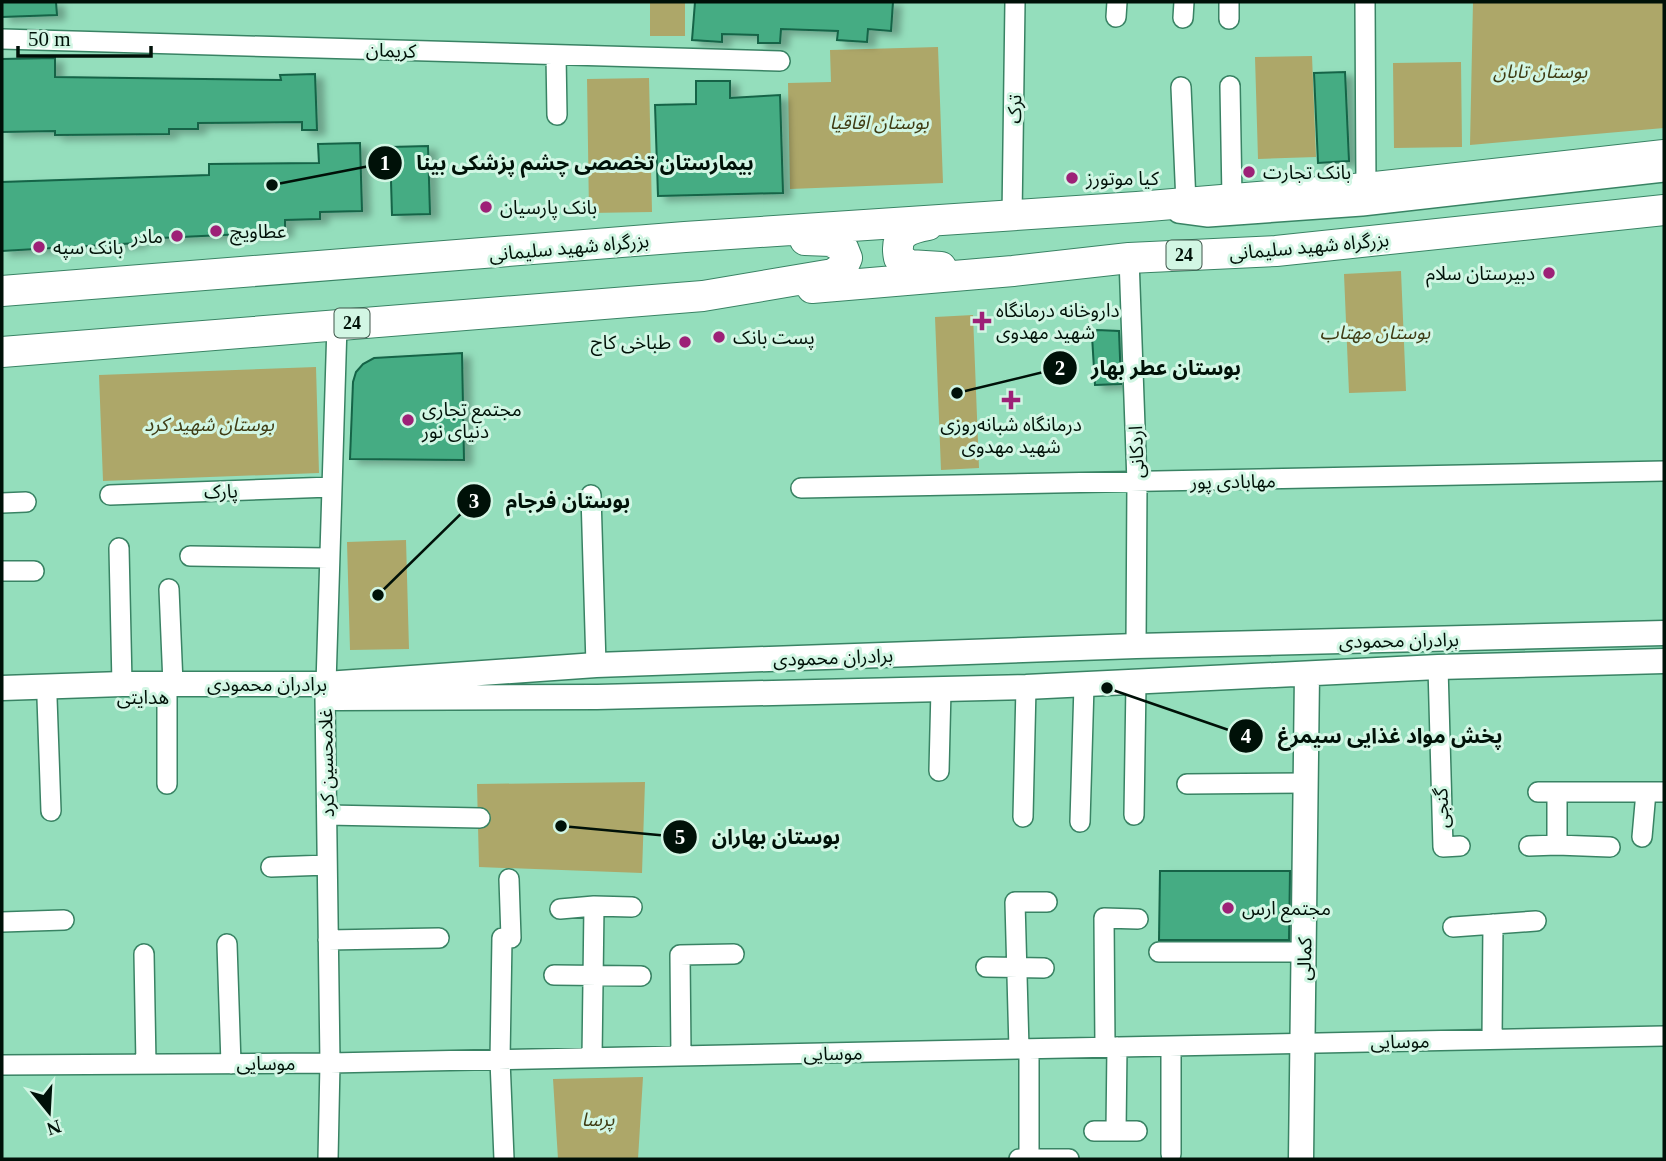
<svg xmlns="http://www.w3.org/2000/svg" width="1666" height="1161" viewBox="0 0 1666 1161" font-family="'Times New Roman','Noto Sans Arabic',serif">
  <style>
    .green { fill: #ada769 }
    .building { fill: #45ac83; stroke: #146447; stroke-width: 2; filter: url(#shadow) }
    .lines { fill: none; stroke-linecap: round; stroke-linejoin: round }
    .minor-casing { stroke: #398364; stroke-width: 22 }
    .major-casing { stroke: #398364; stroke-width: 27 }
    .highway-casing { stroke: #398364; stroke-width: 32 }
    .minor { stroke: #fff; stroke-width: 19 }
    .major { stroke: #fff; stroke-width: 24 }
    .highway { stroke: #fff; stroke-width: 30 }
    .poi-dot { fill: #9d2177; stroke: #d2f6e4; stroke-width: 2.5 }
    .labels { text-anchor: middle; stroke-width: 6; stroke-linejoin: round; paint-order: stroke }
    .shield { fill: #d2f6e4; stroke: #3f564a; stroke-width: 2 }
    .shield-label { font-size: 18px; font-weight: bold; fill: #001108 }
    .street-label { font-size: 19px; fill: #001108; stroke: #d2f6e4 }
    .park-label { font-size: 19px; font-style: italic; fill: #3f3c14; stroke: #d2f6e4 }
    .poi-label { font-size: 19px; fill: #001108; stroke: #d2f6e4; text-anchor: start }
    .leader { fill: none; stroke: #001108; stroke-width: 2.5 }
    .callout-dot { fill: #001108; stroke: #d2f6e4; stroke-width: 2.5 }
    .mark-label { font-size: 21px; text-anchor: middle; font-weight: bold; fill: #fff }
    .callout-label { font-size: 21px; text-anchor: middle; font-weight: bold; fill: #001108; stroke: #d2f6e4; stroke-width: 6; stroke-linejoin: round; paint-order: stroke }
  </style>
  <defs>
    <filter id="shadow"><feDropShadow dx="8" dy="4.5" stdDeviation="3.5" flood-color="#0004"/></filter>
  </defs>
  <rect width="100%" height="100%" fill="#94debc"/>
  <path class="green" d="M650,2H685V36H650Z
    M1473,2H1664V128L1470,145Z
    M938,47L943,183L790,189L788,83L831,82L830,50Z
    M1312,56L1316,157L1258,159L1255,57Z
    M1461,62L1462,147L1394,148L1393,63Z
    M649,78L652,212L589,213L587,79Z
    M1401,271L1406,391L1349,393L1344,274Z
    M973,315L979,468L941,470L935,317Z
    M316,367L319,473L103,481L99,375Z
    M406,540L409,649L350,650L347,542Z
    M645,782L642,873L479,867L477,784Z
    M643,1077L638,1159H558L553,1079Z"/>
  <path class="building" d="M2,2H56L57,15L2,17Z
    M695,2H893L891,31L868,29L867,42L837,40L838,31L781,29L780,43H758V35L722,34V42L692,40Z
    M55,58V77L281,80L280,75L315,74L317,130H302V122L198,123V129H169V134L55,135V131L2,132V59Z
    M1345,72L1349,161L1318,163L1314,73Z
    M696,81H730V98L780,95L783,193L658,196L655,105L696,104Z
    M360,143L362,211L320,212V219L285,220V232L139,239L138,243L2,251V182L209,175V164L319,163L318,144Z
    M428,146L430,214L392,215L390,147Z
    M1097,330L1119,331L1121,384L1095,385L1092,336Z
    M462,353L464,460L350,459L353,382L356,372L363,364L374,358Z
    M1160,871H1290L1289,940H1159Z"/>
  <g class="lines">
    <defs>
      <path id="minor" d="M1365,2L1366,188
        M1116,17L1117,2
        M1183,18L1184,2
        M1229,19V2
        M2,39L780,61
        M556,55L557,115
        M1230,86L1232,198
        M1181,87L1186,203
        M1178,213L1208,217L1362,206L1664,172
        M1012,217L1015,2
        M1129,258L1137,483L1136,646
        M801,488L1664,471
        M110,495L331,487
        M591,495L596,665
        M2,503L26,502
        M119,548L122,684
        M190,556L329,558
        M2,571H34
        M169,589L173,684
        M1438,667L1443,847L1460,846
        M326,684L337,325
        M167,696V784
        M47,698L51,811
        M325,698L330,1063L328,1159
        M939,771L941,689
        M1187,784L1306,783
        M1538,792H1664
        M1557,792V845L1610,847
        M327,815L480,818
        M1134,815L1136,683
        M1023,817L1026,687
        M1080,822L1084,685
        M1642,837L1646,792
        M1529,846L1557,845
        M271,867L327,865
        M560,909L594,906L632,907
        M2,922L64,920
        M1453,927L1536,921
        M328,940L439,938
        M227,944L231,1064
        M1159,952H1304
        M144,954L146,1064
        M986,967L1044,968
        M554,975L641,976
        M1492,1039L1493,924
        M1105,1047L1104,918L1138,919
        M1019,1049L1015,902H1047
        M681,1056L680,955L734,954
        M592,1058L594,906
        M2,1065L330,1063L1664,1036
        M1094,1131H1137
        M1116,1131L1117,1047
        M1171,1154V1046
        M504,1159L500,1060L502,938H511L509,879
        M1019,1159H1069
        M1029,1159V1049"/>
      <path id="major" d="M2,688L122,684H326L596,665L1136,646L1664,633
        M336,698L597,697L1026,687L1438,667L1664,661
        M1301,1159L1307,674"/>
      <path id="highway" d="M928,225C907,229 894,234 899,258L909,265L941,267
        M812,288L1013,271L1129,258L1276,251L1664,210
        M2,291L685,237L1137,207L1366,188L1664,155
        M2,352L703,296L833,274L843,267L847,258L843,248L831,241L805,240"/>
    </defs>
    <use href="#minor" class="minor-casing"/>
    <use href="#major" class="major-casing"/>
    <use href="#highway" class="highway-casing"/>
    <use href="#minor" class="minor"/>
    <use href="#major" class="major"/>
    <use href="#highway" class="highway"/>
  </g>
  <g class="poi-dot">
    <circle cx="1249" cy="172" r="7"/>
    <circle cx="1072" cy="178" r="7"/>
    <circle cx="486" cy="207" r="7"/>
    <circle cx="216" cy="231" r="7"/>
    <circle cx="177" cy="236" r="7"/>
    <circle cx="39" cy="247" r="7"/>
    <circle cx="1549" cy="273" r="7"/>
    <path d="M978.5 310.5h7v7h7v7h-7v7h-7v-7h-7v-7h7z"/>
    <circle cx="719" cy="337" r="7"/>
    <circle cx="685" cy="342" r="7"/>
    <path d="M1007.5 389.5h7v7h7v7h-7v7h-7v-7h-7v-7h7z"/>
    <circle cx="408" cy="420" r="7"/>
    <circle cx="1228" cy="908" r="7"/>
  </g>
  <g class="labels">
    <g class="shield">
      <rect x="1166.5" y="240.5" width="35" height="29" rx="5"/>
      <rect x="334.5" y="308.5" width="35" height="29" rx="5"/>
    </g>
    <g class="shield-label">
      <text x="1184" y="261">24</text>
      <text x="352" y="329">24</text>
    </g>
    <g class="street-label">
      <text transform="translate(391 50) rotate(2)" y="7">کریمان</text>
      <text transform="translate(1014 109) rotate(-89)" y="7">ترک</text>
      <text transform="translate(1309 246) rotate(-5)" y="7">بزرگراه شهید سلیمانی</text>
      <text transform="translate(569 247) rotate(-5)" y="7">بزرگراه شهید سلیمانی</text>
      <text transform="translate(1136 452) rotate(-92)" y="7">اردکانی</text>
      <text transform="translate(1233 481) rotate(-1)" y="7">مهابادی پور</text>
      <text transform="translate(221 491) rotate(-2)" y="7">پارک</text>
      <text transform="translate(1399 640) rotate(-1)" y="7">برادران محمودی</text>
      <text transform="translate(833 657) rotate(-2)" y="7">برادران محمودی</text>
      <text x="267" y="691">برادران محمودی</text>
      <text x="143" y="704">هدایتی</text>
      <text transform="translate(326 763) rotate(-91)" y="7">غلامحسین کرد</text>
      <text transform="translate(1441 808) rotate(-92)" y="7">گنجی</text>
      <text transform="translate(1304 959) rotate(-89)" y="7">کمالی</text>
      <text transform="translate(1400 1041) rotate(-1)" y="7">موسایی</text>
      <text transform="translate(833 1053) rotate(-1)" y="7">موسایی</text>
      <text x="266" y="1070">موسایی</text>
    </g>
    <g class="park-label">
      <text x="1540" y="78">بوستان تابان</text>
      <text x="879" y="129">بوستان اقاقیا</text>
      <text x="1375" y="339">بوستان مهتاب</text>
      <text x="209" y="431">بوستان شهید کرد</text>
      <text x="598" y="1126">پرسا</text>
    </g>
    <g class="poi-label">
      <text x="1263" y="179">بانک تجارت</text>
      <text x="1086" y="185">کیا موتورز</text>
      <text x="500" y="214">بانک پارسیان</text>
      <text x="230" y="238">عطاویچ</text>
      <text x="163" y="243" text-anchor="end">مادر</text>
      <text x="53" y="254">بانک سپه</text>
      <text x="1535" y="280" text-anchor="end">دبیرستان سلام</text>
      <text x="996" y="317">داروخانه درمانگاه<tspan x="996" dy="22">شهید مهدوی</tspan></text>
      <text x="733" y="344">پست بانک</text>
      <text x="671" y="349" text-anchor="end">طباخی کاج</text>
      <text x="422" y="416">مجتمع تجاری<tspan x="422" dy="22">دنیای نور</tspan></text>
      <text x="1011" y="431" text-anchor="middle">درمانگاه شبانه‌روزی<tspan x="1011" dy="22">شهید مهدوی</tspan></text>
      <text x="1242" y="915">مجتمع ارس</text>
    </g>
  </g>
  <path class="leader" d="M272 185L385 163M957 393L1060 368M378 595L474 501M1107 688L1246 736M561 826L680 837"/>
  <g class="callout-dot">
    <circle cx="272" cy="185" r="7"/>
    <circle cx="957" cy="393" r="7"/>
    <circle cx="378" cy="595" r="7"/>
    <circle cx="1107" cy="688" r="7"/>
    <circle cx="561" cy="826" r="7"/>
    <circle cx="385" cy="163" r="18"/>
    <circle cx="1060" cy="368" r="18"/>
    <circle cx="474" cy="501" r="18"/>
    <circle cx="1246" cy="736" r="18"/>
    <circle cx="680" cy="837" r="18"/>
  </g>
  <g class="mark-label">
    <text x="385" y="170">1</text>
    <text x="1060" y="375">2</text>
    <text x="474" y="508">3</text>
    <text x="1246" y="743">4</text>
    <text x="680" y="844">5</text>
  </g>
  <g class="callout-label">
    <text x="585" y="170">بیمارستان تخصصی چشم پزشکی بینا</text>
    <text x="1166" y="375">بوستان عطر بهار</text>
    <text x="568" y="508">بوستان فرجام</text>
    <text x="1390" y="743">پخش مواد غذایی سیمرغ</text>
    <text x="776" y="844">بوستان بهاران</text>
  </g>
  <rect width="1666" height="1161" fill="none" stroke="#001108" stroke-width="7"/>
  <g transform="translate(49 1112) rotate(162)" stroke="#d2f6e4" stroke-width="5" paint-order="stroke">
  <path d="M0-5L12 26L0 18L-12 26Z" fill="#001108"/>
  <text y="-10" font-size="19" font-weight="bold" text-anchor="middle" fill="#001108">N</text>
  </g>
  <path d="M18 46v10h133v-10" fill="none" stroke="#001108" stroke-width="3.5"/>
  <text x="28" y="46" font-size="21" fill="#001108" stroke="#d2f6e4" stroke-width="5" paint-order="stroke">50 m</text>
</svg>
